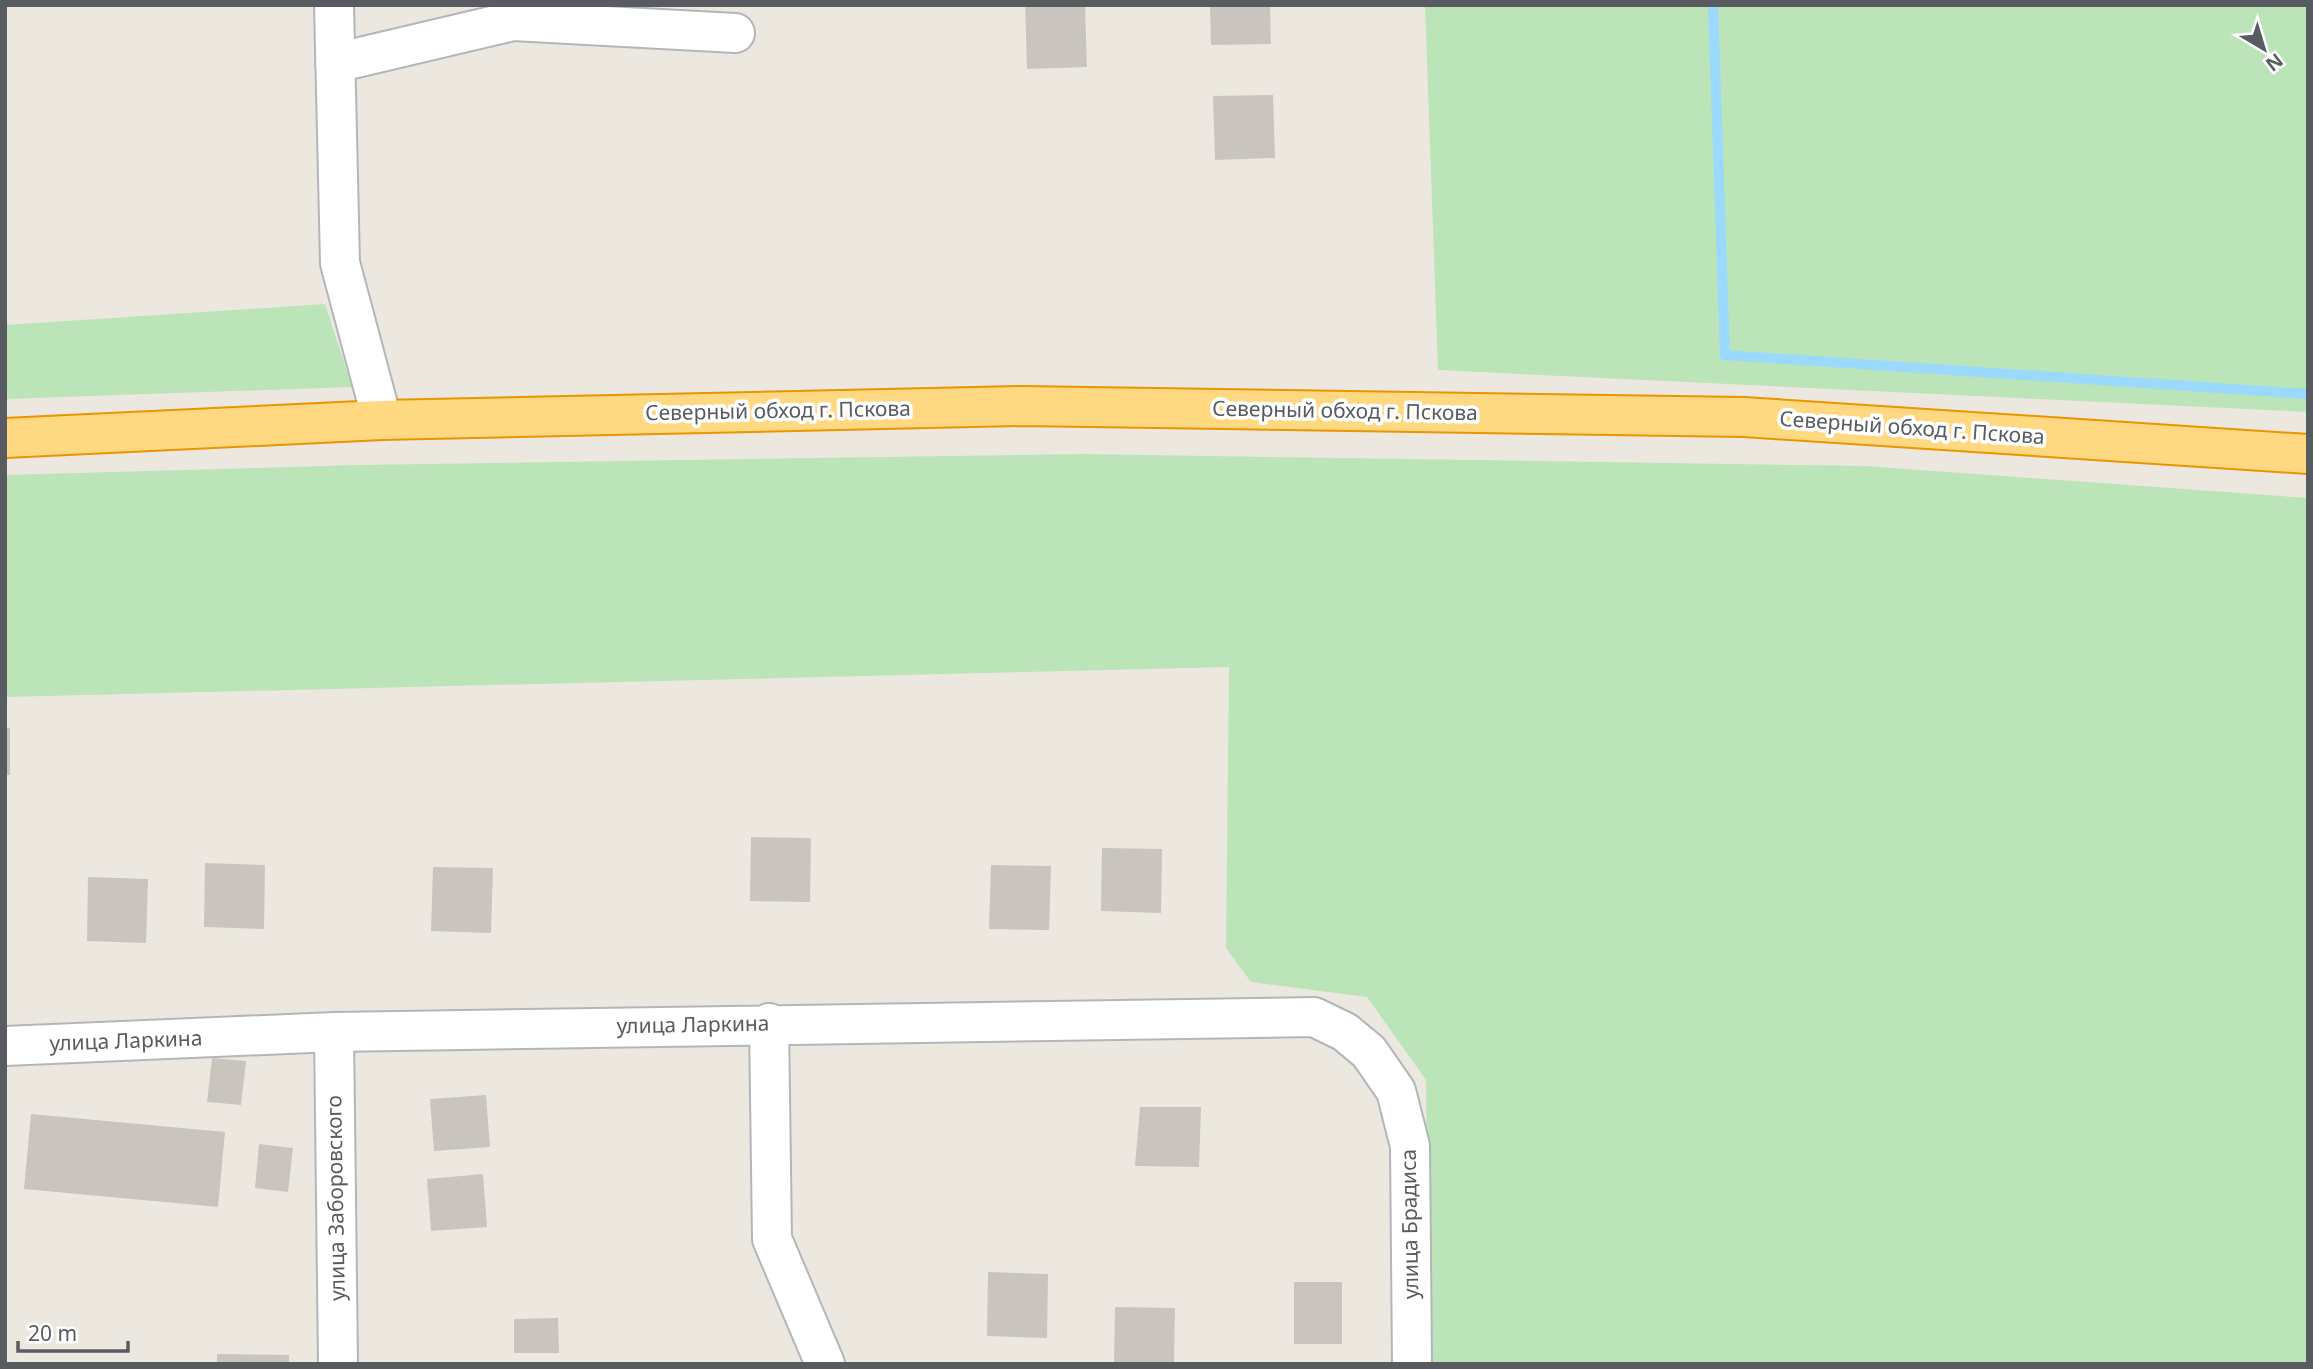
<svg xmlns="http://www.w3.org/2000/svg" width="2313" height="1369" viewBox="0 0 2313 1369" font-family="'Noto Sans',sans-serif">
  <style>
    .green { fill: #bbe5b9 }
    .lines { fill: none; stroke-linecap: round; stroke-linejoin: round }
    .stream { stroke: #9bd9ff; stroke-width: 10 }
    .building { fill: #c9c5be }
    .minor-casing { stroke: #b2b6bb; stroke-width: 42 }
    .highway-casing { stroke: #ea9500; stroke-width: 42 }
    .minor { stroke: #fff; stroke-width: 38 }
    .highway { stroke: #ffd982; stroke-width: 38 }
    .labels { text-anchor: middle; stroke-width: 7; stroke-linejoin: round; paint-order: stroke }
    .street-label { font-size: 21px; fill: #585c61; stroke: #fff }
  </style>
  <rect width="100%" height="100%" fill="#ece8df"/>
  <path class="green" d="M1425,5H2308V412L1438,370Z
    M325,304L352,387L5,399V325Z
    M1082,454L1865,466L2308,498V1364H1429L1426,1080L1367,997L1251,982L1226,948L1229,667L5,697V475L358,465Z"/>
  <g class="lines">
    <path class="stream" d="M1713,5L1725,355L2308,394"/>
  </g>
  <path class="building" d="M1025,5H1085L1087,67L1027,69Z
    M1210,5H1270L1271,44L1211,45Z
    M1273,95L1275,158L1215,160L1213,96Z
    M5,728H10V775H5Z
    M751,837L811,838L810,902L750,901Z
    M1102,848L1162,849L1161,913L1101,911Z
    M205,863L265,865L264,929L204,927Z
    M991,865L1051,866L1049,930L989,929Z
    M433,867L493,868L491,933L431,931Z
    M88,877L148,879L146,943L87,941Z
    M212,1058L246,1061L241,1105L207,1102Z
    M486,1095L490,1147L434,1151L430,1099Z
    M1140,1107H1201L1199,1167L1135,1166Z
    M31,1114L225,1132L218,1207L24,1189Z
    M259,1144L293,1148L288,1192L255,1188Z
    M483,1174L487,1227L431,1231L427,1179Z
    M988,1272L1048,1274L1047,1338L987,1336Z
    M1294,1282H1342V1344H1294Z
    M1115,1307L1175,1308L1174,1364H1114Z
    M558,1318L559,1353H514V1319Z
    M217,1354L289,1355V1364H217Z"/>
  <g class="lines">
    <defs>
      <path id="minor" d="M334,5L340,263L382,420
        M335,63L513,21L735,33
        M769,1023L772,1239L825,1364
        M334,1032L338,1364
        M5,1046L334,1032L1314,1017L1345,1032L1369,1052L1396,1091L1410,1146L1412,1364"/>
      <path id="highway" d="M5,438L382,420L1022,406L1744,417L2308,454"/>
    </defs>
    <use href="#minor" class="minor-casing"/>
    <use href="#highway" class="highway-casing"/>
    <use href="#minor" class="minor"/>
    <use href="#highway" class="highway"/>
  </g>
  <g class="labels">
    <g class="street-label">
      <text transform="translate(778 411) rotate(-1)" y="7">Северный обход г. Пскова</text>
      <text transform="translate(1345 411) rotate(1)" y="7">Северный обход г. Пскова</text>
      <text transform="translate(1912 428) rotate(4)" y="7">Северный обход г. Пскова</text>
      <text transform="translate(693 1025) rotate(-1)" y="7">улица Ларкина</text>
      <text transform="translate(126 1041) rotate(-2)" y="7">улица Ларкина</text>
      <text transform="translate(336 1198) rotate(-91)" y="7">улица Заборовского</text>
      <text transform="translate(1410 1224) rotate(-91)" y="7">улица Брадиса</text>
    </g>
  </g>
  <rect width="2313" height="1369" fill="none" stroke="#585c61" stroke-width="14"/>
  <g transform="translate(2264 49) rotate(142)" stroke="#ffffff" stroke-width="5" paint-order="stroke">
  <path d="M0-5L12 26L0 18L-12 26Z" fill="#585c61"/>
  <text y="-10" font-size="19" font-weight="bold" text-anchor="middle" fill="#585c61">N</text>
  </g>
  <path d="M18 1341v10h110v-10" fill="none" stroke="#585c61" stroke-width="3.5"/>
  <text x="28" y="1341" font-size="21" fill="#585c61" stroke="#ffffff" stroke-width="5" paint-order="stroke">20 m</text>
</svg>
